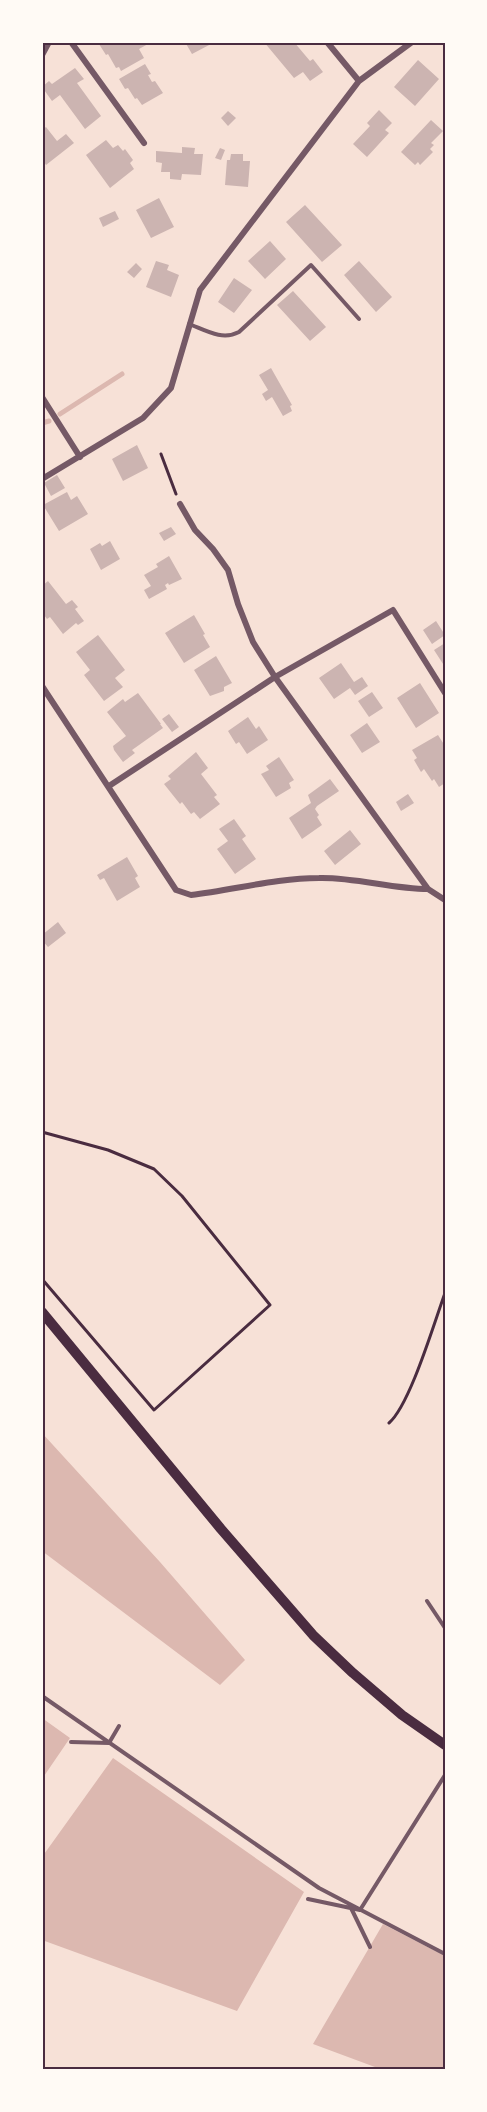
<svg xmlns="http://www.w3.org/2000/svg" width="487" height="2112" viewBox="0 0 487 2112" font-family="'Playfair Display',serif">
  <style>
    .water { fill: #dcb8b0 }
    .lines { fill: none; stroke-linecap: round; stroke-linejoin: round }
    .stream { stroke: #dcb8b0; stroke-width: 5 }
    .building { fill: #ccb4b1 }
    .path { stroke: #4a2c40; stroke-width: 3 }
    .service { stroke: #755966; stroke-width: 4 }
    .minor { stroke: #755966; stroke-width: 6 }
    .secondary { stroke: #4a2c40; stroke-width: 10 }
    .neatline { fill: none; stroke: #4a2c40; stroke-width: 2 }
  </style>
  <rect width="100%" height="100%" fill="#f7e1d7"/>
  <path class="water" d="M42,1433L160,1562L245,1660L220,1685L42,1551Z
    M42,1718L70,1738L42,1779Z
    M113,1758L304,1892L237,2011L42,1940V1857Z
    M383,1924L445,1956V2070H383L313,2044Z"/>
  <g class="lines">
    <path class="stream" d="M60,414L122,374
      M42,423L49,421"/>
  </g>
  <path class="building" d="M103,42H147L148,44L139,49L144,58L121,71L119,67L116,68L108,54L106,55L99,44Z
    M185,42H210L211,44L192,54Z
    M264,42H294L310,61L313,59L323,72L310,81L303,72L294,78Z
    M418,60L439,79L415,106L394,87Z
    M145,64L151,74L148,75L152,82L155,81L163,93L142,105L137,98L135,99L128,88L125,89L119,79Z
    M75,68L84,79L77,83L101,116L85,129L60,95L52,101L42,87L49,81L52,84Z
    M379,110L392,123L385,130L389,133L367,157L353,144L370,126L367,123Z
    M228,111L236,118L228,126L221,118Z
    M431,120L443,131L431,143L434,145L430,149L433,152L420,165L418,162L415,165L401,152Z
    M46,127L57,141L66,134L74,143L46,165L42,159V130Z
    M106,140L113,148L118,145L123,151L125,149L133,160L130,163L134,169L110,188L86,155Z
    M182,147L195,148L194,154H203L201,175L182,174L181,180L170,179V172H161L162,163L156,162V151L182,153Z
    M220,148L225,150L221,160L215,158Z
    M231,154H243V161H250L248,187L225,185L227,160H230Z
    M159,198L174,227L151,238L136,210Z
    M305,205L342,245L322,262L286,222Z
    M115,211L119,219L103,227L99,218Z
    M270,241L286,259L265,279L248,261Z
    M156,261L169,265L167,270L179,275L171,297L146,287Z
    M359,261L392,297L376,312L344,275Z
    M136,263L142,269L134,278L127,272Z
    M234,278L252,290L234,313L218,302Z
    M293,291L326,327L310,341L277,305Z
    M271,368L292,405L290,406L292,411L283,416L272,397L266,401L262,394L268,390L259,375Z
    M137,445L148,468L123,481L112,459Z
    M57,475L65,488L51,496L44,483Z
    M67,492L71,500L77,496L88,514L59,531L43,505Z
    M171,527L176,534L164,541L159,533Z
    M110,541L120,559L101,570L90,549L100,543L102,546Z
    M169,556L182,579L169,585L168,583L165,585L167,589L149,599L144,590L151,586L144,575L158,567L156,564Z
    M48,581L66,604L72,600L78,607L75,609L84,621L78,625L76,623L63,634L50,617L47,619L44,615L42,617V586Z
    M194,615L205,634L203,635L210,647L184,663L165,633Z
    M436,621L445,635L432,644L423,630Z
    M98,635L125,670L115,678L123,687L104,701L84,675L90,670L76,652Z
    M445,643V667L434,650Z
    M216,656L232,683L224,687V691L210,696L194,670Z
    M341,663L354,682L362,677L368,686L355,695L350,688L334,699L319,678Z
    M420,683L439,713L416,728L397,698Z
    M372,692L383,708L369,717L358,701Z
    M138,693L161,724H160L163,728L132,750L135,753L123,762L114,750L113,746L126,736L107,712L123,699L125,702Z
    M169,714L179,727L172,732L162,719Z
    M248,717L256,729L259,726L268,740L247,754L239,742L236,744L228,731Z
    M367,723L380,742L362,753L350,735Z
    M438,735L445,746V783L439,787L434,779L432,781L424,769L421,772L414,760L417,758L412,750Z
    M196,752L208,768L201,774L217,795L214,797L220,804L200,819L194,812L191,814L182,802L180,804L164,784L171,779L168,776Z
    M279,757L294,780L289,783L291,788L276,797L261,774L269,770L266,766Z
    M330,779L339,791L317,806L315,809L319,815L317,817L322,825L302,839L289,818L311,803L308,795Z
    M408,794L414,803L401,811L396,802Z
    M234,819L246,836L242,839L256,859L235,874L217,849L228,841L219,829Z
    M350,830L361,844L335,865L324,851Z
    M127,857L138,876L135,878L140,887L117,901L104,878L100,880L97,875Z
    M58,922L66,933L48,947L42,940V935Z"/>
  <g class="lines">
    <path class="path" d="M161,454L176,494
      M42,1132L108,1150L154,1169L182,1196L270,1305L154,1410L42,1279
      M389,1423C410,1405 434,1323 445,1293"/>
    <path class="service" d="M189,324C205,330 222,341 239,332L311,265L359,319
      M427,1601L445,1628
      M42,1696L319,1888L445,1954
      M71,1742L109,1743L119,1726
      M308,1899L360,1910L445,1775
      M351,1908L370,1947"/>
    <path class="minor" d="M71,42L144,143
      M327,42L359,81
      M42,55L49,42
      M42,397L80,457
      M42,479L143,418L171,388L200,290L359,81L412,42
      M180,504L195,530L213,549L228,570L238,604L253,642L275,677L428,889L445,900
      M42,686L176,890L191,895C234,890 276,878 319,878C355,877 392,889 428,889
      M109,786L275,677L393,610L445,693"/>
    <path class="secondary" d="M42,1312L221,1529L313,1635L353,1673L402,1715L445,1745"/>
  </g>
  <rect width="487" height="2112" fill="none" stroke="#fffaf5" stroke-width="87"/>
  <rect x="44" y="44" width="400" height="2024" class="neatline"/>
</svg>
